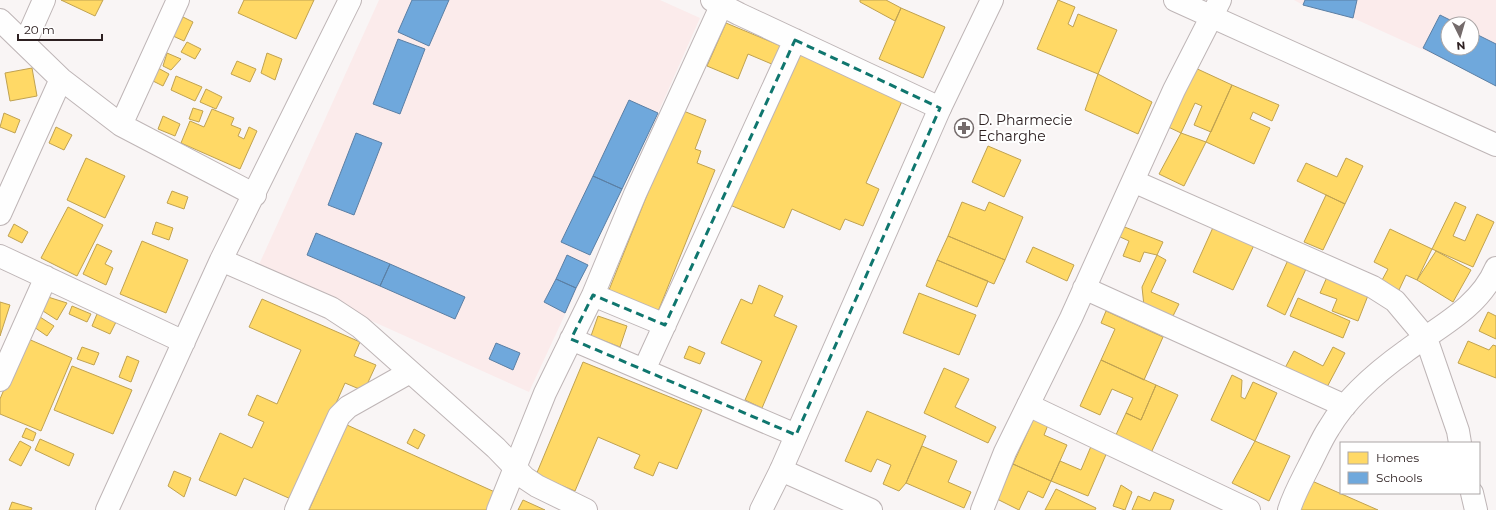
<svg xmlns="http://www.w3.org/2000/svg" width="1496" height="510" viewBox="0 0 1496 510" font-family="Montserrat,sans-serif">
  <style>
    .built { fill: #fbebeb; fill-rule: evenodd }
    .homes { fill: #ffd966; stroke: #c0a251 }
    .schools { fill: #6fa8dc; stroke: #5b7fa4 }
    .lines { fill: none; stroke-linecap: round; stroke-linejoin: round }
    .street-casing { stroke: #beb5b6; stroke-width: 24 }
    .secondary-casing { stroke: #beb5b6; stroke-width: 24 }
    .street { stroke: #fefefe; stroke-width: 22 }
    .secondary { stroke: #fefefe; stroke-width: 22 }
    .marked { fill: none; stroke: #0f766e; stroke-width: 3; stroke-dasharray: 8 5; stroke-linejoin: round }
    .labels { text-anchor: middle; stroke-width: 4; stroke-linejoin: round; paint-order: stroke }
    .poi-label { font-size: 14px; fill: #2d2021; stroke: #fff; text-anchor: start }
  </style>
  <rect width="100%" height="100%" fill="#f9f5f5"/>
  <path class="built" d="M379,0H660L700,18L658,113L590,255L588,265L529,392L257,269Z
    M1294,0H1496V83L1353,18L1303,5ZM1448,24H1472V48H1448Z"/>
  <path class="homes" d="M61,0H103L95,16Z
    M244,0H314L296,39L238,13Z
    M860,0H886L901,8L895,21L860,2Z
    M1058,0L1075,7L1068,24L1073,27L1078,14L1117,30L1098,74L1037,49Z
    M901,8L945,27L923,78L879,59Z
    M183,17L193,22L184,41L173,36Z
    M726,23L781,46L774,65L748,54L738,79L707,66Z
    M187,42L201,49L195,59L181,52Z
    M167,53L181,59L171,70L163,66Z
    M267,53L282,59L275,80L261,73Z
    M797,53L903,99L866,183L879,189L863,226L845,219L840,230L792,209L784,228L730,205Z
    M237,61L256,69L250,82L231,74Z
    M1191,66L1232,85L1211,132L1194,125L1202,106L1195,103L1181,133L1164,125Z
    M32,68L37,96L10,101L5,73Z
    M158,68L169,74L163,86L153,81Z
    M1098,74L1152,102L1138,134L1085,110Z
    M176,76L202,87L195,101L171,90Z
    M1232,85L1279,105L1272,121L1253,112L1250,119L1270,128L1254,164L1206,142Z
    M206,89L222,97L216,109L200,102Z
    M193,108L203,111L199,122L189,119Z
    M212,109L234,118L231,125L241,129L238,136L244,139L249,127L257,131L240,169L181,143L190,121L204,127Z
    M681,110L706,120L695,149L701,151L697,163L715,170L657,314L607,295Z
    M4,113L20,120L15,133L0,127Z
    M163,116L180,124L175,136L158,129Z
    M56,127L72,135L64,150L49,143Z
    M1181,133L1206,142L1184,186L1159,174Z
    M988,146L1021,160L1004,197L972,182Z
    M86,158L125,176L105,218L67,200Z
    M1346,158L1363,166L1345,204L1297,181L1306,163L1337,177Z
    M172,191L188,197L184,209L167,203Z
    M1326,195L1345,204L1323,250L1304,242Z
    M962,202L985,211L989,202L1023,217L1005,260L948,236Z
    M1455,202L1466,207L1453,236L1465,241L1477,214L1494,222L1473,267L1432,249Z
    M68,207L103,225L77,276L41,258Z
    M156,222L173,228L169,240L152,234Z
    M1215,223L1256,241L1233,290L1193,272Z
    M14,224L28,232L22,243L8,236Z
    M1122,226L1163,242L1157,255L1144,252L1140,262L1123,256L1129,241L1118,236Z
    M1390,229L1432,249L1417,280L1406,275L1399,290L1381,282L1388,269L1374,262Z
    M948,236L1005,260L994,284L937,260Z
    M142,241L188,260L166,313L120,294Z
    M97,244L112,251L105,264L113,268L106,285L83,274Z
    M1033,247L1074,265L1067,281L1026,262Z
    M1436,251L1471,270L1453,302L1417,280Z
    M1157,255L1166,260L1151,292L1179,304L1172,318L1144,306L1142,287Z
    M937,260L988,281L977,307L926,286Z
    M1288,260L1306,269L1285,315L1267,306Z
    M1327,277L1369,293L1358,321L1332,311L1337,299L1320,293Z
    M759,285L783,296L774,316L797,326L762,408L745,400L762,361L721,343L741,299L752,304Z
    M919,293L976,315L959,355L903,333Z
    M48,297L67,303L57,320L43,311Z
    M1298,298L1350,321L1343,338L1290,316Z
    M262,299L360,342L354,356L376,365L364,391L345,383L293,500L244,478L236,496L199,480L220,433L252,448L264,422L248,415L257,395L277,404L301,350L249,327Z
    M0,302L10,305L0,336Z
    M72,306L91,314L87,322L69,314Z
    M1106,311L1163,337L1144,380L1101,360L1115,329L1101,323Z
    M1488,312L1496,316V339L1479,331Z
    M97,314L116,322L110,334L92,326Z
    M598,316L627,326L620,347L591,336Z
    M40,317L54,326L47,336L34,327Z
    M26,338L72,358L41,431L0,414V399Z
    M1468,341L1489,350L1493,345L1496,346V378L1458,363Z
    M689,346L705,353L700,364L684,358Z
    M82,347L99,353L94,365L77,359Z
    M1333,347L1345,353L1326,389L1285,368L1294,351L1323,366Z
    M127,356L139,361L131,382L119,377Z
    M1101,360L1156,385L1141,420L1126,413L1133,398L1112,389L1100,415L1080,406Z
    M583,362L702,410L677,469L659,462L653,476L634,468L640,455L598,437L575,491L536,475Z
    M72,366L132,390L113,434L54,410Z
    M944,368L969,379L955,407L996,427L988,443L924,413Z
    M1232,375L1242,380L1241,397L1245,399L1253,382L1277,393L1255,441L1211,420Z
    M1156,385L1178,395L1151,453L1115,437L1126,413L1141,420Z
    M867,411L926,436L906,483L899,491L883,484L891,465L877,459L871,472L845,461Z
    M1034,418L1048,425L1044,435L1067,445L1051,481L1013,464Z
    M347,425L497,493L489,510H309Z
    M26,428L36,433L33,441L22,437Z
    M414,429L425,435L418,449L407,443Z
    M40,439L74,454L69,466L35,450Z
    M20,441L31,447L21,466L9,460Z
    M1255,441L1290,456L1269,501L1232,483Z
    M1092,444L1108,450L1088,496L1051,481L1060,461L1081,470Z
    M922,446L957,461L948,482L971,492L964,508L906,483Z
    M1013,464L1051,481L1043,498L1028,491L1019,510L997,499Z
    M174,471L191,478L184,497L168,486Z
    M1312,481L1378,510H1298Z
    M1121,485L1132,492L1125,510L1113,506Z
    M1056,489L1096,508L1095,510H1045Z
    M1154,492L1174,500L1170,510H1132L1138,496L1150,501Z
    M523,500L545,510H518Z
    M12,502L32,508L31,510H9Z"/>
  <path class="schools" d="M412,0H449L429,46L398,32Z
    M1305,0H1357L1353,18L1303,5Z
    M1440,15L1458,24H1448V48H1472V32L1496,44V86L1423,48Z
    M398,39L425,49L400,114L373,104Z
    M629,100L658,113L622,189L593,176Z
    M356,133L382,143L354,215L328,205Z
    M593,176L622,189L590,255L561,242Z
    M316,233L390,264L380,286L307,255Z
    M567,255L588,265L576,288L556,279Z
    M390,264L465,297L455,319L380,286Z
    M556,279L576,288L565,313L544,302Z
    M496,343L520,353L513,370L489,359Z"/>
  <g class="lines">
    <defs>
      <path id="street" d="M712,0L739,14L940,108
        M1175,0L1496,145
        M0,20L61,79L121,125L255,195
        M25,43L44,0
        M121,125L178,0
        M1133,181L1373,287L1395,301L1426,338L1458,431L1460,443
        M0,214L61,79
        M0,256L184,342
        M221,260L331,308L360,327L496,448L525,478L537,486L586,510
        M1084,288L1345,406
        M593,295L665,325
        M571,339L796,435
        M644,370L795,40
        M0,380L46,277
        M1028,405L1249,510
        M781,470L871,510
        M1472,493L1476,510
        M107,510L221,260L350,0
        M296,510L339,416L348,407L410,372
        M498,510L545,393L593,295L635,194L722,4
        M982,510L1005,452L1071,318L1174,90L1220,0
        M1289,510C1294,494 1302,480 1309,466C1316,453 1321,440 1329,428C1346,399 1378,371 1406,351C1438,327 1479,308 1496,268"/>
      <path id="secondary" d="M761,510L781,470L940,108L992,0"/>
    </defs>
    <use href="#street" class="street-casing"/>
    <use href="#secondary" class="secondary-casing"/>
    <use href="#street" class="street"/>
    <use href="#secondary" class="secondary"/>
  </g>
  <path class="marked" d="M795,40L940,108L796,435L571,339L593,295L665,325Z"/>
  <defs>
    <symbol id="pharmacy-ring" viewBox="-11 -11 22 22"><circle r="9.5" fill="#fff" stroke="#746b6b" stroke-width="1.5"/><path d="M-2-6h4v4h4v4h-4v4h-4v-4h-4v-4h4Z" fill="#746b6b"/></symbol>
  </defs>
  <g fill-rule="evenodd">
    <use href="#pharmacy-ring" x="953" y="117" width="22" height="22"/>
  </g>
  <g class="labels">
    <g class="poi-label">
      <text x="978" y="125">D. Pharmecie<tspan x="978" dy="16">Echarghe</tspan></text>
    </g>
  </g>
  <rect x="1340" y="442" width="140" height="52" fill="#ffffff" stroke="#aba6a6"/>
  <rect x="1348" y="452" width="20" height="12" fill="#ffd966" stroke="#aba6a6"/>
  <text x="1376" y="462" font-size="12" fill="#2d2021">Homes</text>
  <rect x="1348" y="472" width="20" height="12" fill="#6fa8dc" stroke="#aba6a6"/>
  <text x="1376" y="482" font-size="12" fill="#2d2021">Schools</text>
  <g transform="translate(1460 36) rotate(175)"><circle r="19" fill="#ffffff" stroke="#aba6a6"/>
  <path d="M0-3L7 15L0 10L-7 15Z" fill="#746b6b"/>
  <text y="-6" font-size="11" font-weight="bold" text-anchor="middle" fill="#2d2021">N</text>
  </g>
  <path d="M18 34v6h84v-6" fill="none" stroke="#2d2021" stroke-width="2"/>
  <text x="24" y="34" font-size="12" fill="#2d2021" stroke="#ffffff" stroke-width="3" paint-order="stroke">20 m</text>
</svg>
